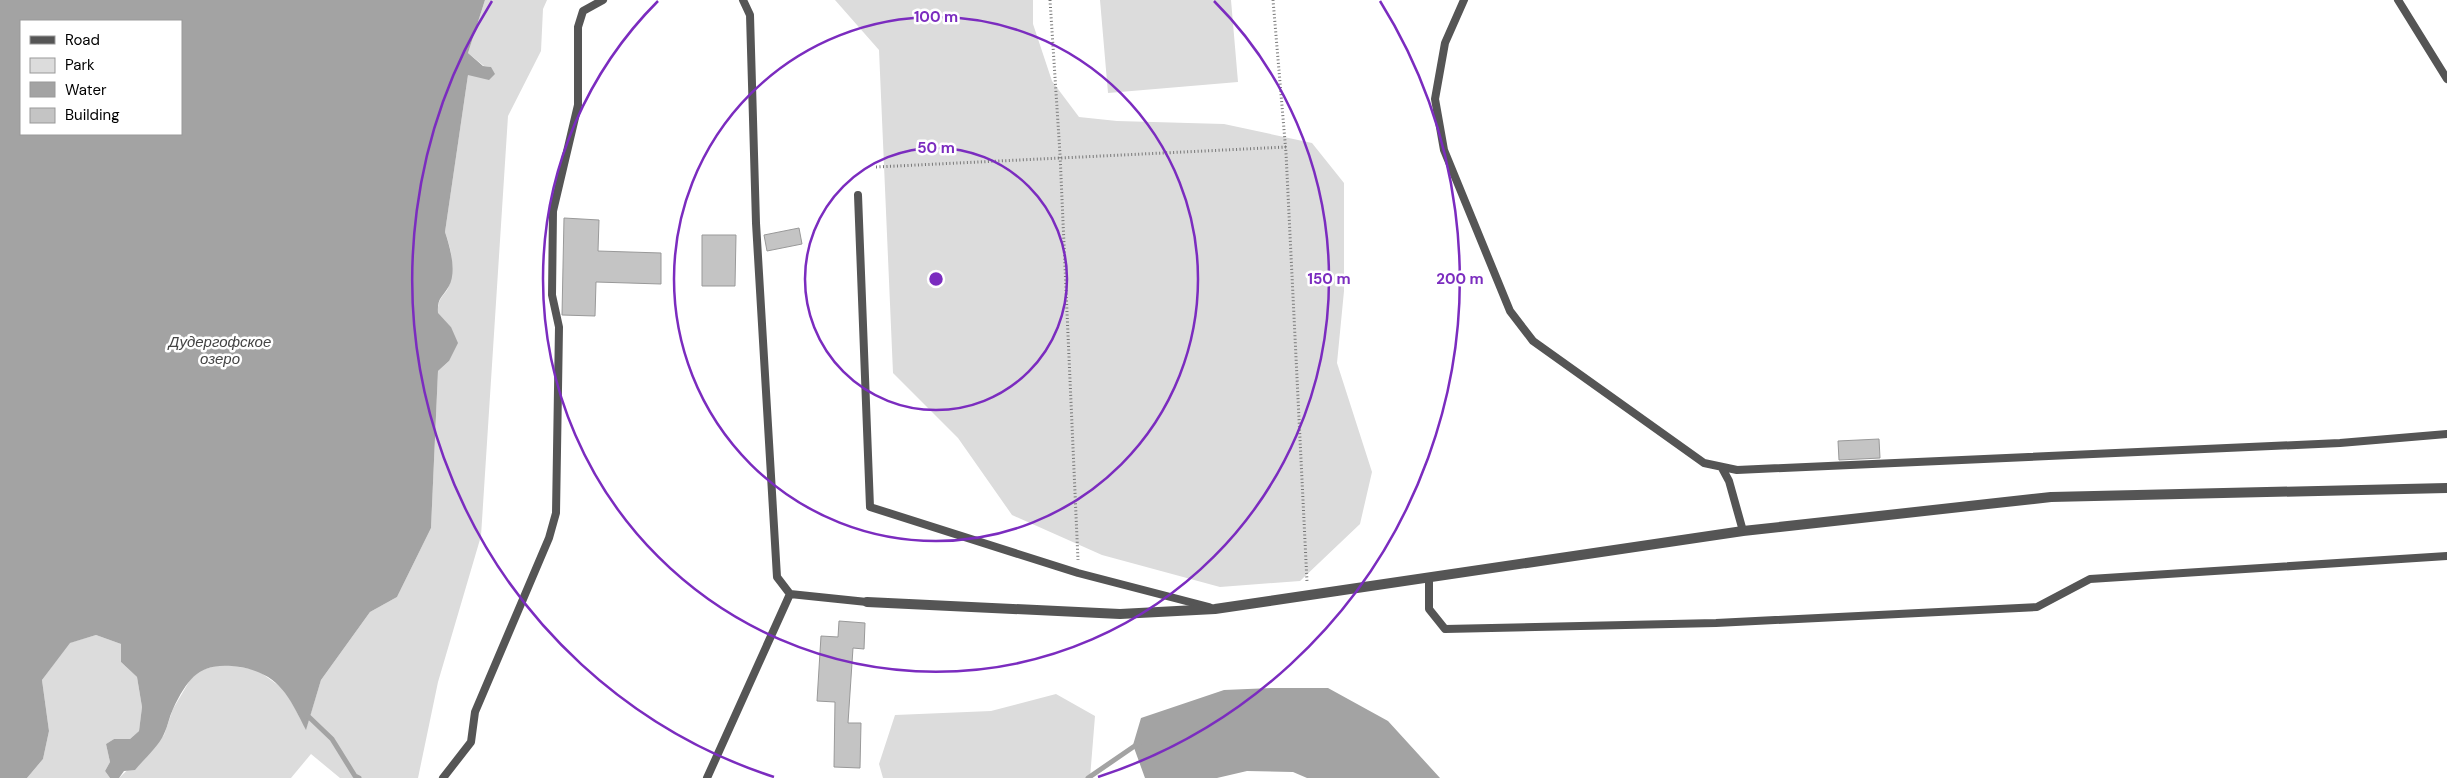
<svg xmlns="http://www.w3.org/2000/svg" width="2447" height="778" viewBox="0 0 2447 778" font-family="'DM Sans',sans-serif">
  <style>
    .green { fill: #dcdcdc }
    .water { fill: #a3a3a3; fill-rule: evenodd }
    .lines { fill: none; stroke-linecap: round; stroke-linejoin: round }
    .stream { stroke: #a3a3a3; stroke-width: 5 }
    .building { fill: #c4c4c4; stroke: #999 }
    .path { stroke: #777; stroke-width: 3; stroke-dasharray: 1 2.5; stroke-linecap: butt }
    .service { stroke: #555; stroke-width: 8 }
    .minor { stroke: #555; stroke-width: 10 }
    .ring { fill: none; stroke: #7b2cbf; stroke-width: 2.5 }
    .labels { text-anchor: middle; stroke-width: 5; stroke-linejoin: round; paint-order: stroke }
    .water-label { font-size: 15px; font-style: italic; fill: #444; stroke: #fff }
    .centre { fill: #7b2cbf; stroke: #fff; stroke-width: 2.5 }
    .ring-label { font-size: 15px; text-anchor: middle; font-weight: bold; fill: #7b2cbf; stroke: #fff; stroke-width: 5; stroke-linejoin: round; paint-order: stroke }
  </style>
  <rect width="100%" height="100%" fill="#fff"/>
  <path class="green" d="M485,0H547L543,9L541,51L508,116L481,536L438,682L418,778H340L311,754L291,778H119L164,735L173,709L190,680L199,671L221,664L257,670L285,690L306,729L321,680L370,612L397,597L431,528L438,371L449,361L451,327L438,314C437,294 447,297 450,282C455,265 451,249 445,232L468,75L491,67L484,66L468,53Z
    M835,0H1033V24L1052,81L1079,117L1117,121L1224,124L1312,143L1344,183V291L1337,363L1372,472L1360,524L1300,581L1220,587L1102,555L1012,515L958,438L893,373L879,50Z
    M1100,0H1231L1238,82L1108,93Z
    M96,635L121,644V662L137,677L142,707L139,731L130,739H114L106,744L110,762L105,771L110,778H27L43,759L49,731L42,680L69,643Z
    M1056,694L1095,716L1090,778H883L879,764L895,715L991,711Z"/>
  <path class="water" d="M0,0H485L468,53L483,66L491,67L495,74L489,80L468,75L445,232C450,247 457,271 449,286C442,298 437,298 438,313L451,327L458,343L449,361L438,371L431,528L397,597L370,612L321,680L306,730C289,697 280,674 240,667C202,661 189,675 173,709C169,717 168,726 164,734C158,747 144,759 135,770L124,771L119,778H110L105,771L110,762L106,744L114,739H130L139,731L142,707L137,677L121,662V644L96,635L70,643L42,680L49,731L43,759L27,778H0ZM181,21V134H21V21Z
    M1271,688H1328L1388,721L1440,778H1307L1293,772L1247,771L1217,778H1145L1133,745L1141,718L1224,690Z"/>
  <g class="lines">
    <path class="stream" d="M309,717L332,739L355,776L359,778
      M1088,778L1139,743"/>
  </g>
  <path class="building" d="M564,218L599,220L598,251L661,253V284L596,282L595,316L562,315Z
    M799,228L802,244L767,251L764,235Z
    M702,235H736L735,286H702Z
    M1879,439L1880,458L1839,460L1838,441Z
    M839,621L865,623L864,649L853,648L848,723H861L860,768L834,767L835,702L817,701L821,636L838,637Z"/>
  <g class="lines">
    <path class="path" d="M1050,0L1060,154L1078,560
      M1273,0L1286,153L1307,582
      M876,167L1286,147"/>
    <path class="service" d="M743,0L750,15L756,223L777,577L790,594L867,602
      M1464,0L1445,43L1435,99L1444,150L1510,311L1533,341L1704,463L1737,470L2340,443L2447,434
      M2398,0L2447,79
      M858,195L870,507L1078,573L1209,607
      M1722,468L1729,481L1743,531
      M1429,578V609L1445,629L1716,623L2037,607L2090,579L2447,556
      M443,778L471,742L475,712L549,538L556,513L559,327L552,295L553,211L578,105V27L583,11L603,0
      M707,778L790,594"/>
    <path class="minor" d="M867,602L1120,614L1215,609L1743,531L2051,497L2447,488"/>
  </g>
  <g class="ring">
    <circle cx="936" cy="279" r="131"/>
    <circle cx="936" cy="279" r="262"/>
    <path d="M1214 1A393 393 0 1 1 658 1"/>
    <path d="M774 777A524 524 0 0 1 492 1M1380 1A524 524 0 0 1 1098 777"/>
  </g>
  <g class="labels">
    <g class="water-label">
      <text x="220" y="347">Дудергофское<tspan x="220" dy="17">озеро</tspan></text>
    </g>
  </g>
  <circle cx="936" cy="279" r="8" class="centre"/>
  <g class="ring-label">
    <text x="936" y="22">100 m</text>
    <text x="936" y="153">50 m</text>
    <text x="1329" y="284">150 m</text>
    <text x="1460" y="284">200 m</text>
  </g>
  <rect x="20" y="20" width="162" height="115" fill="#ffffff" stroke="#999999"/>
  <rect x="30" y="36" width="25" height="8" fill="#555555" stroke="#999999"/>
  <text x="65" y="45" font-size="15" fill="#000000">Road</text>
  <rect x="30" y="58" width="25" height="15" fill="#dcdcdc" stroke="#999999"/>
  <text x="65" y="70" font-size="15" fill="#000000">Park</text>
  <rect x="30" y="82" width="25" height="15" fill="#a3a3a3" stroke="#999999"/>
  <text x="65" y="95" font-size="15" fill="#000000">Water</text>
  <rect x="30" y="108" width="25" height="15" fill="#c4c4c4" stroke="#999999"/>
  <text x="65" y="120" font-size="15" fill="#000000">Building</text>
</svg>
